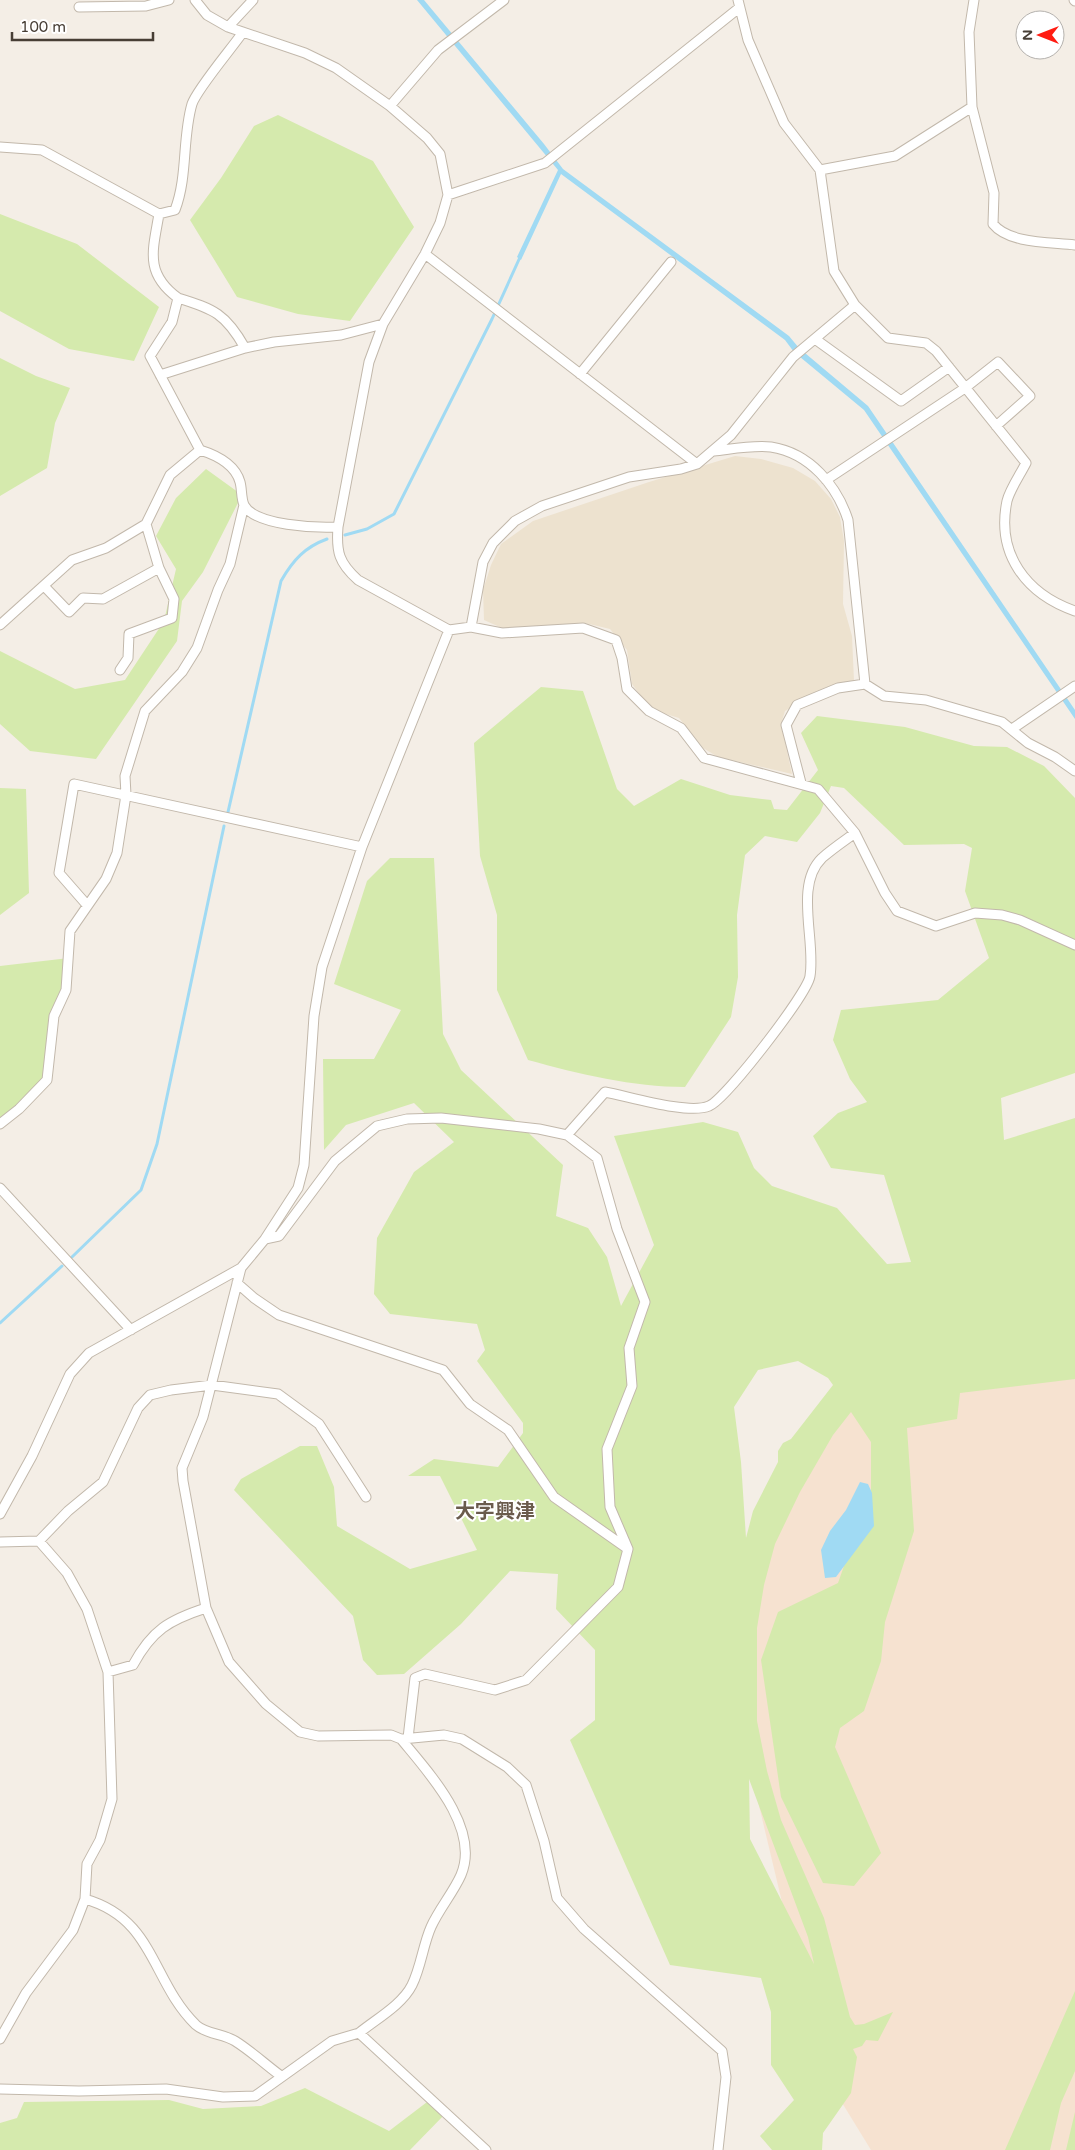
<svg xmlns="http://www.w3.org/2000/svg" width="1075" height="2150" viewBox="0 0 1075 2150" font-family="'Varela Round','Noto Sans JP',sans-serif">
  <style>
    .commercial { fill: #f6e2d0 }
    .education { fill: #ede2cf }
    .green { fill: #d5eaad; fill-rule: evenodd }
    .water { fill: #a0daf3 }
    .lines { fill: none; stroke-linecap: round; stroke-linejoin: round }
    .stream { stroke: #a0daf3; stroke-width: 3 }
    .minor-casing { stroke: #c2b8ab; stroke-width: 11 }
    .minor { stroke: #fff; stroke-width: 9 }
    .labels { text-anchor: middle; stroke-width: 4; stroke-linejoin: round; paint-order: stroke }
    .quarter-label { font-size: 20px; font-weight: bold; fill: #6a5b4c; stroke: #fff }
  </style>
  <rect width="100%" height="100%" fill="#f4eee6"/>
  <path class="commercial" d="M1075,1257V2150H871L836,2093L797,1965L741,1730L746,1602L837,1401Z"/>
  <path class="education" d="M735,456L761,459L793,468L815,481L831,499L840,517L844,541L843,604L852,636L854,681L816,692L785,711L781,724L792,774L718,757L703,748L679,718L659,712L644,700L632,684L627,650L610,629L585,623L504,629L484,620L483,590L491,565L501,544L533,521L649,482Z"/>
  <path class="green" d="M278,115L373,161L414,227L350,321L298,314L237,297L190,220L221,178L254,126Z
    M0,214L77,244L159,307L134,361L69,349L0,311Z
    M0,358L36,376L70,388L55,423L47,468L0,496Z
    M206,469L242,495L203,572L182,601L177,641L96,759L30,751L0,724V651L75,689L125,680L164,621L176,569L156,536L176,498Z
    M541,687L583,691L617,789L634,806L681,779L730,795L771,800L774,809L787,810L818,770L801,733L817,716L905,727L974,746L1007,747L1044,766L1075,798V1073L1001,1098L1004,1140L1075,1118V1379L960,1393L957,1419L907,1428L914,1531L885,1622L881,1661L864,1711L840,1728L835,1747L881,1853L854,1886L823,1883L781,1797L761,1660L778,1612L838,1583L871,1489V1442L851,1412L833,1435L800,1492L775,1544L764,1585L757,1628V1721L767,1771L781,1820L824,1918L850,2017L855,2025L864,2024L893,2012L878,2041L866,2040L862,2046L853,2049L857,2057L851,2093L823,2133L822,2150H772L760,2136L794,2100L771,2065V2012L761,1978L670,1965L570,1740L595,1720V1650L556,1609L558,1574L510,1571L461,1624L404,1674L377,1675L363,1660L353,1616L234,1490L241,1479L300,1446H317L334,1487L337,1526L410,1569L477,1550L440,1476H408L434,1459L498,1467L523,1433V1423L477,1361L485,1350L477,1324L390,1314L374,1294L377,1238L414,1172L454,1142L414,1103L346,1125L324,1150L323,1059H374L401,1010L334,984L367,881L390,858H434L443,1034L461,1070L563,1165L556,1216L588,1228L607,1257L621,1306L654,1245L614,1136L703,1122L738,1132L754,1168L772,1186L837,1208L887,1264L911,1262L884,1175L831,1168L813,1136L838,1113L867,1102L850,1079L833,1040L841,1010L938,1000L989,958L965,891L972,848L964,844L904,845L844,788L831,786L820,813L797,842L765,836L745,855L737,915L738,977L731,1017L685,1087C633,1087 579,1074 528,1060L497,990V915L480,856L474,743ZM798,1361L828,1378L833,1385L791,1439L783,1443L778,1451V1462L753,1511L746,1538L741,1462L734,1407L758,1370ZM749,1779L808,1937L814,1964L750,1839Z
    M0,788L26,789L29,893L0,915Z
    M69,958L66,990L54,1016L47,1080L0,1124V966Z
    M1075,1991V2071L1061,2103L1050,2150H1005Z
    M305,2088L389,2131L431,2099L446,2113L410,2150H0V2123L17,2118L24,2102L169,2100L203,2109L261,2106Z
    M1075,2112V2150H1066Z"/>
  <path class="water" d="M417,0H424L544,144L563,169L789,336L799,348L868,406L1075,710V719L864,410L794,352L785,340L561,174L521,260L517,257L558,170Z
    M860,1482L868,1484L872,1493L874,1526L836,1577L825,1578L821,1550L830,1531L846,1510Z"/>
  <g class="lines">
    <path class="stream" d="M345,535L367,529L394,514L492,319L521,255
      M228,812L281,581C293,560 305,547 327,539
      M72,1257L141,1190L157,1144L224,826
      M0,1323L62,1266"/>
    <defs>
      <path id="minor" d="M195,0L207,15L228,27L305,53L336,68L390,106L427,138L440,154L448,195L440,223L425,254L383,324L369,362L338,527C336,552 339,563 358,580L449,630L471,627L502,633L583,628L616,640L622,658L627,689L649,711L681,728L704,758L818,789L855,833L885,893L897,911L936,926L975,913L1002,915L1020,920L1075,945
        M738,0L748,40L784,123L820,170L834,271L855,305L888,338L926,343L936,351L1026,463C1020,475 1010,489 1007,501C996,554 1026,594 1075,611
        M974,0L969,32L972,107L994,193L993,224C1009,244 1051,242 1075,245
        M1074,0L1075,1
        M79,7L146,6L169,0
        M228,27L253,0
        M390,106L438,50L504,0
        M0,147L42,150L159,214C153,250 144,273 178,298L172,322L150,356L200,450
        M820,170L895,156L972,107
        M448,195L545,163L739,8
        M159,214L175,210C188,176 182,138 192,104C197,89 232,48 243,32
        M425,254L697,464
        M178,298C214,309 226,314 245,348
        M815,339L901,401L949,367
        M580,374L671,262
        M160,375L245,348L274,342L341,335L383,324
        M714,451C732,449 753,445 771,447C810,453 837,486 848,520L865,684
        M826,480L965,388L998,362L1030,396L996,426
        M44,586L69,612L83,598L103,599L159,568L146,524
        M0,625L72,560L106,548L146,524L170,475L200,450C216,455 235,464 240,482C242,489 241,498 244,505C255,526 317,528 338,527
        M471,627L483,562L493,543L515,521L542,506L629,477L681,469L697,464L731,435L793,357L855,305
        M120,670L128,658L129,634L172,618L174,599L159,568
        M1012,729L1075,686
        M801,783L786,725L797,705L838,688L865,684L884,696L926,700L1002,722L1028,743L1055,757L1075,771
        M87,905L59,873L74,784L362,847
        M0,1124L19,1109L47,1080L54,1016L66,990L70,931L106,879L117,853L126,795L125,776L145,711L182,672L197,648L218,590L230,564L244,505
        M567,1135L605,1092C628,1096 688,1115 709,1106C725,1100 808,993 810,976C816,941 794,885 822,858C832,849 844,841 855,833
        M0,1188L131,1330
        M265,1239L279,1236L335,1161L377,1126L407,1119L441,1118L539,1129L567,1135L597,1158L617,1229L645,1302L629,1348L632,1386L607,1449L610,1507L628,1549L618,1587L526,1680L495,1690L425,1674L415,1678L408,1738
        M241,1268L203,1417L182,1468L183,1481L206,1608L229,1662L266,1704L300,1732L318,1736L391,1735L401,1739C428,1772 481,1828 461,1875C453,1893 439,1909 431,1927C423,1945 421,1967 412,1985C402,2005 376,2019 359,2033
        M237,1283L254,1298L279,1315L443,1370L470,1404L508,1430L554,1497L628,1549
        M0,1514L32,1456L70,1374L89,1353L241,1268L265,1239L298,1188L304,1165L314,1016L322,967L362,847L449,630
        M39,1541L68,1511L103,1482L138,1408L150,1395L171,1390L212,1385L278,1394L319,1424L366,1497
        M0,1542L39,1541L67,1573L87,1609L108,1672L112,1799L100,1840L87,1864L85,1899L73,1930L26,1993L0,2039
        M108,1672L133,1665C152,1630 169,1620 206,1608
        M402,1739L444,1735L462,1739L507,1767L526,1785L544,1841L557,1898L584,1929L722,2051L726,2077L718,2150
        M85,1899C155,1919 151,1981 196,2025C206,2034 224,2034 235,2041C251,2051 266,2065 281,2076
        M0,2089L79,2091L166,2089L223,2097L255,2096L332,2041L359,2033L486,2150"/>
    </defs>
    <use href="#minor" class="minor-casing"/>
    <use href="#minor" class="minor"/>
  </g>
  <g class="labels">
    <g class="quarter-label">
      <text x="495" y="1518">大字興津</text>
    </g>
  </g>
  <g transform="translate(1040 35) rotate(270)"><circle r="24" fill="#ffffff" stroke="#b5b2ae"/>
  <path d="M0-4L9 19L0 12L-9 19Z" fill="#ff1c12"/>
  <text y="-8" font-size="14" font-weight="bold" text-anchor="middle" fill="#473e35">N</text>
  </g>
  <path d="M12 32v8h141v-8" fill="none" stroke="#473e35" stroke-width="2.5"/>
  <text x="20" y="32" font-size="15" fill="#473e35" stroke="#ffffff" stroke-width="4" paint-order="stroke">100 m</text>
</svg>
